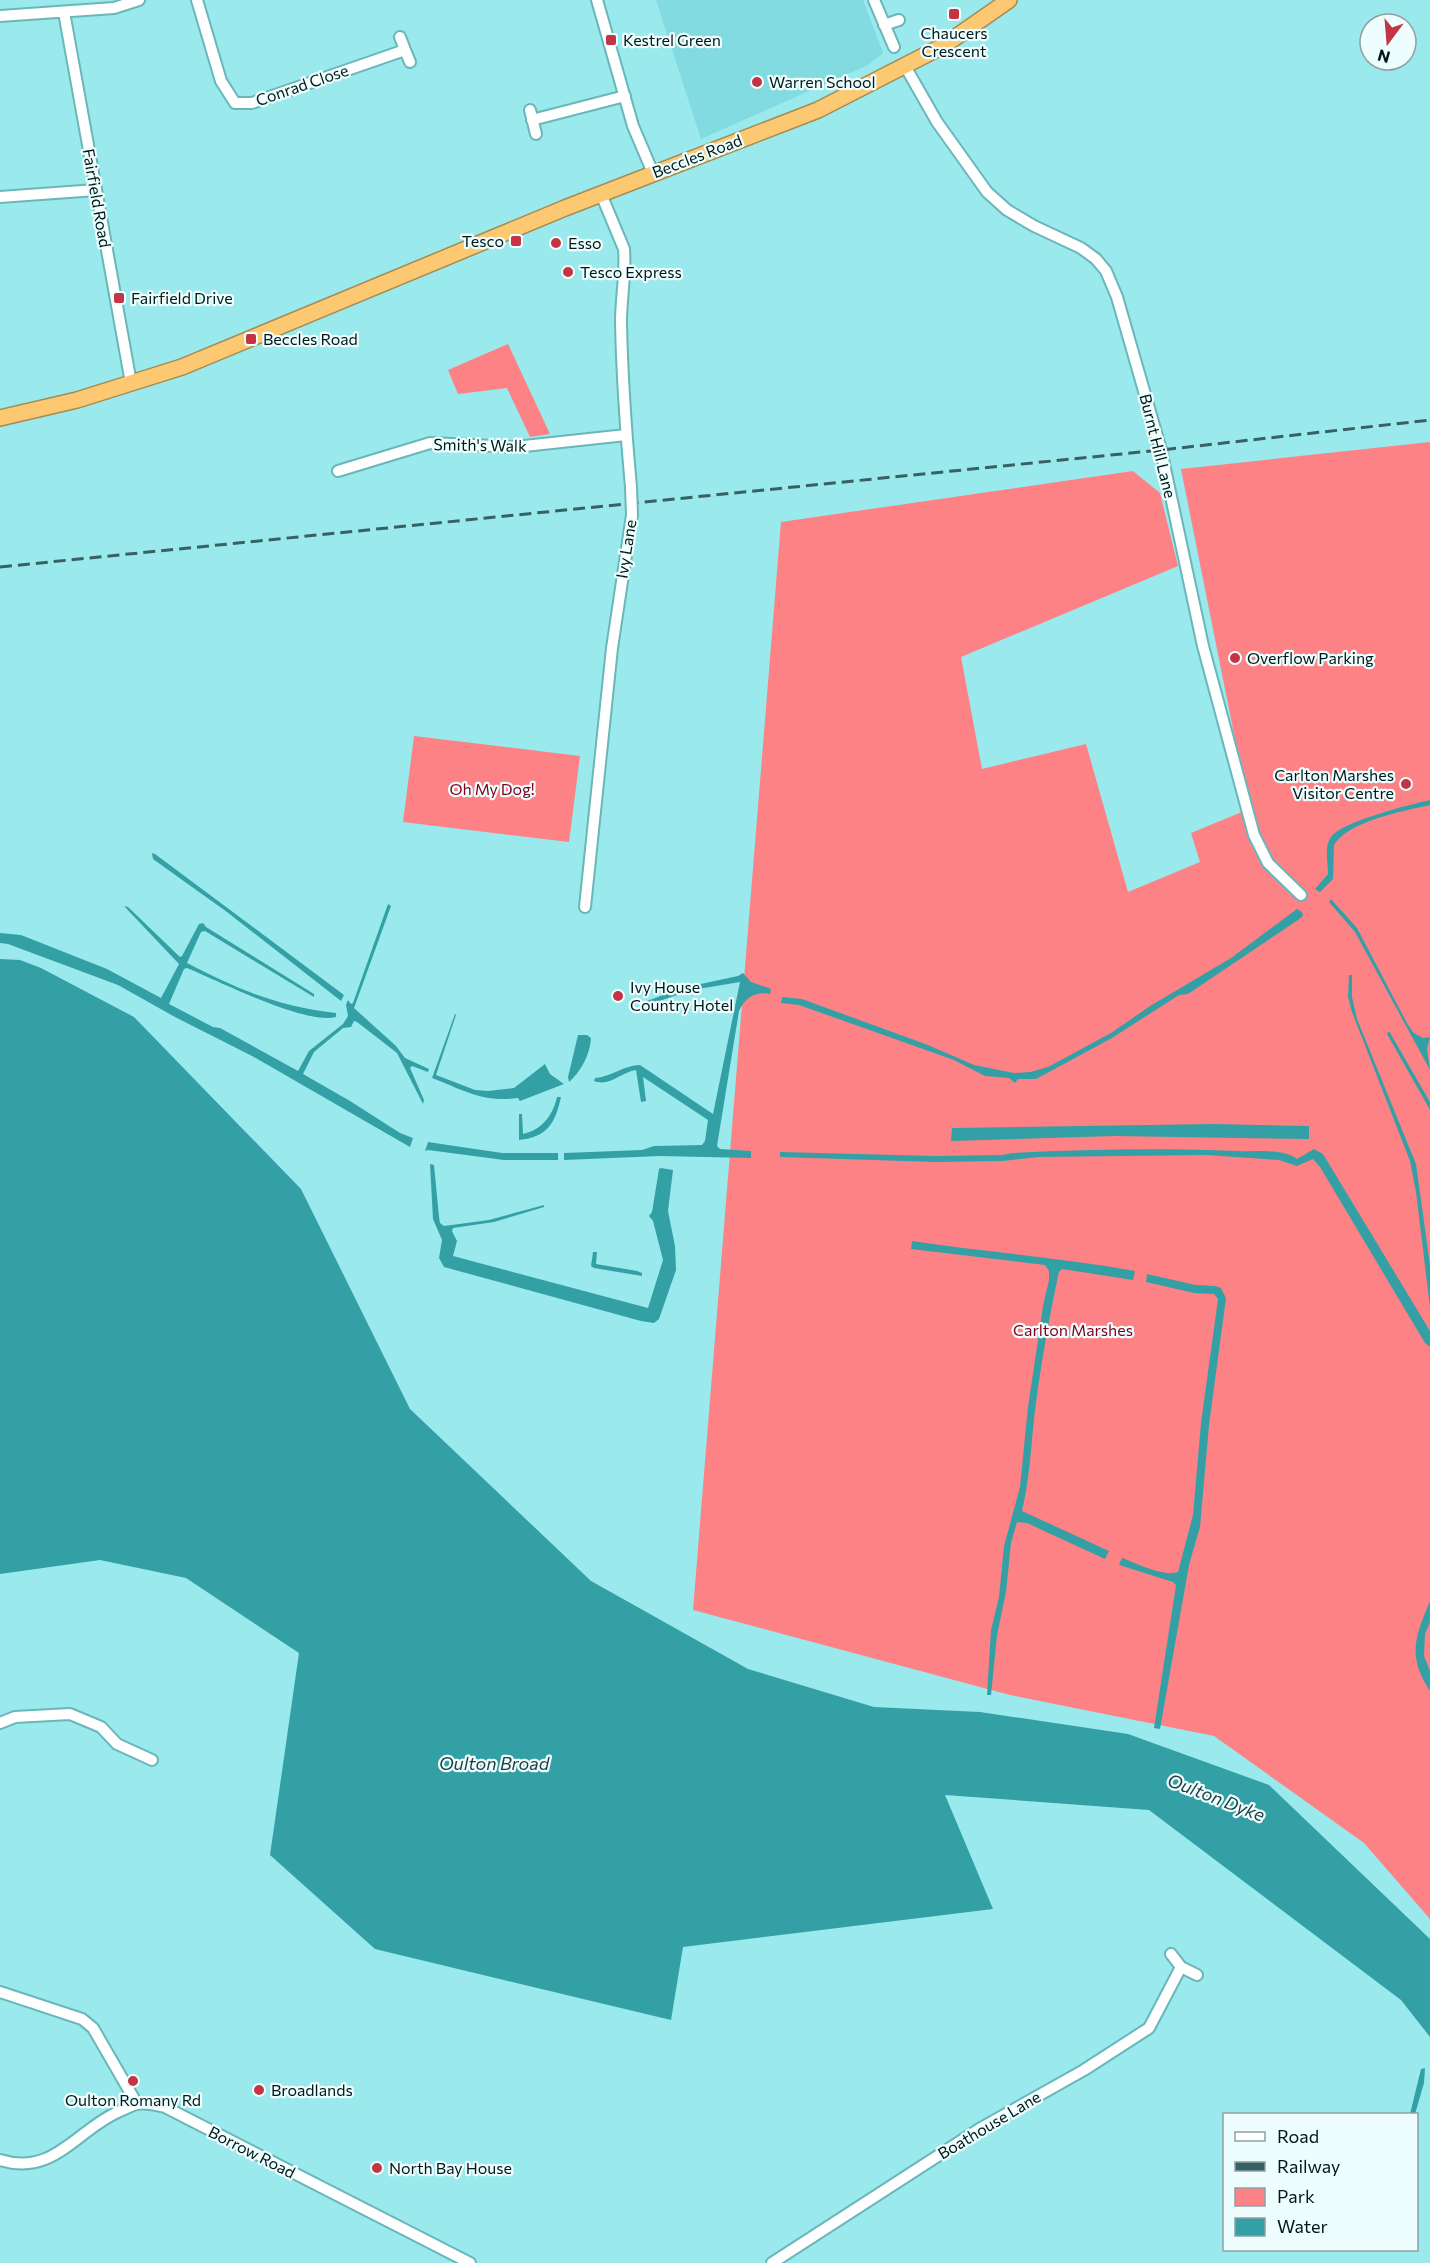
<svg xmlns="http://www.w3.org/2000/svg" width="1430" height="2263" viewBox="0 0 1430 2263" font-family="Commissioner,sans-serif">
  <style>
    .built { fill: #82dbe0 }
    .green { fill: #fd8286 }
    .water { fill: #33a0a5 }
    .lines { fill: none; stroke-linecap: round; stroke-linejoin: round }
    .minor-casing { stroke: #69b7ba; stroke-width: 14 }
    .highway-casing { stroke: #a48b53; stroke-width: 18 }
    .minor { stroke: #fff; stroke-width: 10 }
    .highway { stroke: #fcc972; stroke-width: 15 }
    .rail { stroke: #376163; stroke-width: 3; stroke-dasharray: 12 6; stroke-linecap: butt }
    .minor-bridge-casing { stroke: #69b7ba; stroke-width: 14; stroke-linecap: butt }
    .minor-bridge { stroke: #fff; stroke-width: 10 }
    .poi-dot { fill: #c43444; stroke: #eefdfd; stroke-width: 2 }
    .labels { text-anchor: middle; stroke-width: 4.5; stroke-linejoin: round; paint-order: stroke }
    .poi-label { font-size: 16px; fill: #011819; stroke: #eefdfd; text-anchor: start }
    .street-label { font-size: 16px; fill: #011819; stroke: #eefdfd }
    .park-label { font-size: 16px; fill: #80001e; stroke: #eefdfd }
    .water-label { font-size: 18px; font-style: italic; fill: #1e3e40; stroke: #eefdfd }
  </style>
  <rect width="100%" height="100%" fill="#9ae9ec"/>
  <path class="built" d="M656,0H863L883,53L868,65L701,139Z"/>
  <path class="green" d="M508,344L550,434L530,437L507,388L458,394L448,370Z
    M1430,442V1919L1364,1843L1214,1736L1010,1695L693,1610L781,522L1133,471L1160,493L1178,566L961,657L982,769L1086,744L1128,892L1200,862L1191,833L1249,809L1181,469Z
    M414,736L580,756L569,842L403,822Z"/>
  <path class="water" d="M1430,800V805C1404,811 1348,821 1334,845L1333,879L1320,892L1315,889L1328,874C1328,863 1324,846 1331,837C1343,821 1409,805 1430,800Z
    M152,853L155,854L344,995L341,1001L227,912L153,859Z
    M1331,899L1357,928L1408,1025L1414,1033L1423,1038L1430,1037L1427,1049L1430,1070L1355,932L1329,902Z
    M388,904L391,906L354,1008L396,1046L405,1058L429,1069L428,1072L412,1066L410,1068L424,1100L423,1104L397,1053L357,1022L354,1021L351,1027L343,1028L314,1052L303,1074L350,1101L400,1133L413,1138L410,1147L254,1057L175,1017L118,985L8,944L0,943V933L21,935L107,969L161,998L179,964L124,906L128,907L180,957L182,956L199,924L203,923L206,927L314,994V997L205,931L201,932L187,963C239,990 277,1006 336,1013V1017C305,1025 219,981 187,968L184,969L169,1004L213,1027L220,1028L298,1071L309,1051L343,1024L348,1016L346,1005L348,1000L351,1004L353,1003Z
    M1297,909L1302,912L1303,916L1298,920L1188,994L1179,995L1112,1038L1036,1079H1018L1015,1083L1009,1078L985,1076L954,1060L799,1005L781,1003L782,997L802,999L928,1045L974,1065L1014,1073L1030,1072L1048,1067L1111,1033L1150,1006L1231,958Z
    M0,959L20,960L41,968L134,1017L301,1189L410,1409L591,1581L748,1669L874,1707L980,1712L1128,1734L1269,1785L1430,1939V2037L1401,2000L1149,1810L945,1795L993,1909L683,1947L671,2020L375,1949L270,1855L299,1653L186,1578L100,1560L0,1574Z
    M743,973L751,982L771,989L770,994C755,991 745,998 739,1011L717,1146L720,1149L751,1151V1158L660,1156L564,1160V1153L642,1150L654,1146L702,1145L705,1141L708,1120L643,1077L646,1101L641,1102L636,1070C621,1072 610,1087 594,1081L595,1078C611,1077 624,1065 640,1065L713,1114L740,982L692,990L647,1005V1001L682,988L738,976Z
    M1349,975H1352V997L1357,1019L1416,1164L1430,1265V1307L1416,1192L1410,1161L1352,1012L1348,997Z
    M455,1014L456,1015L436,1075L475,1090L488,1091L514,1088L545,1064L550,1074L564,1084L520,1101L518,1098C482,1103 464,1090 432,1078Z
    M1389,1031L1430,1102V1110L1387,1034Z
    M578,1035H587L591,1038C590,1055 581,1071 569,1082L568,1077Z
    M557,1097H561C555,1124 547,1137 519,1140V1114H522L523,1134C542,1130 553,1115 557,1097Z
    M1212,1124L1309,1126V1139L1114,1136L951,1141L952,1128Z
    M428,1142L502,1153H558V1160H504L428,1150L425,1151Z
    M1314,1149L1323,1154L1430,1331V1347L1425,1343L1320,1167L1313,1159L1297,1166L1279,1160L1206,1155L1038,1157L1003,1161L935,1162L780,1157V1152L936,1156L1002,1155L1012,1153C1087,1149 1163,1148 1238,1151C1256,1152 1282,1148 1297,1159Z
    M430,1164L434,1165L439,1217L440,1223L444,1226L489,1220L544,1205V1207L494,1222L453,1228L452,1231L457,1241L453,1256L648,1308L663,1260L653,1221L649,1216L652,1212L659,1169L661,1168L673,1170L668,1211L675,1246L676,1270L659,1319L654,1323L641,1321L444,1267L439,1258L442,1240L433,1219Z
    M912,1241C987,1252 1061,1258 1135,1271L1133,1280L1062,1269L1059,1272C1049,1317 1041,1364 1035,1410C1031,1444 1030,1478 1022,1511L1109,1551L1105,1559L1027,1523L1017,1522L1011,1543L1006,1592L997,1635L991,1695H987L991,1630L999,1597L1004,1546L1020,1487L1028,1407L1043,1306L1049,1280V1271L1045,1265L911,1249Z
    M593,1252H597L596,1264L637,1271L642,1273V1276L594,1268L591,1266Z
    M1147,1274L1196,1285L1215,1286L1221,1288L1226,1298L1209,1425L1200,1527L1189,1565L1160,1729L1154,1728L1176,1585L1173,1582L1119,1565L1122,1558C1137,1563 1162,1577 1178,1572L1193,1515L1201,1423L1218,1299L1214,1294L1194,1293L1146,1282Z
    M1430,1601V1622L1425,1634L1424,1656L1430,1671V1691C1407,1656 1415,1637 1430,1601Z
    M1425,2068L1424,2083L1415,2114H1410L1421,2069Z"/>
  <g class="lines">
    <defs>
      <path id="minor" d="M197,0L221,81L235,103H252L405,50L400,37
        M597,0L633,126L653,173
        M874,0L894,47
        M64,12L131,383
        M0,16L114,8L139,0
        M884,25L899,20
        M405,50L410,62
        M905,66L937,122L987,192L1007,210L1034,226L1081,248L1096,259L1106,271L1117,297L1161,450L1203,646L1254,835L1268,863L1301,895
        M530,110L536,134
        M532,120L625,96
        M601,194L624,249C626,273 621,298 621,322C622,377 626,432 631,487
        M0,197L96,190
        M338,471L430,443L515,447L626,435
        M585,907L612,648L632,515
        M0,1723L15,1717L70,1714L101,1727L117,1744L152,1760
        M1171,1954L1181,1967L1197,1975
        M0,1992L82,2019L93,2028L137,2104
        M0,2160C54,2177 77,2129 120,2111C125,2109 132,2105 137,2104C146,2102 157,2105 165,2107L470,2263
        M772,2263L981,2128L1084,2070L1149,2028L1181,1967"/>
      <path id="highway" d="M0,418L77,400L182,367L565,208L818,110L943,46L1009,0"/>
    </defs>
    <use href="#minor" class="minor-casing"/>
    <use href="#highway" class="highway-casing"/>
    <use href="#minor" class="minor"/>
    <use href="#highway" class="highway"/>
    <path class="rail" d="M0,567L1161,450L1430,420"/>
    <defs>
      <path id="minor-bridge" d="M631,487L632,515"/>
    </defs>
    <use href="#minor-bridge" class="minor-bridge-casing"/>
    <use href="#minor-bridge" class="minor-bridge"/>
  </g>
  <g class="poi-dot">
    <rect x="948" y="8" width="12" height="12" rx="3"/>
    <rect x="605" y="34" width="12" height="12" rx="3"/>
    <circle cx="757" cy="82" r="6"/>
    <rect x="510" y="235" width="12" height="12" rx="3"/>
    <circle cx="556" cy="243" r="6"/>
    <circle cx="568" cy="272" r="6"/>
    <rect x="113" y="292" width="12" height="12" rx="3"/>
    <rect x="245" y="333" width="12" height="12" rx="3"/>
    <circle cx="1235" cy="658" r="6"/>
    <circle cx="1406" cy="784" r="6"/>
    <circle cx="618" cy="996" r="6"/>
    <circle cx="133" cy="2081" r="6"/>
    <circle cx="259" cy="2090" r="6"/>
    <circle cx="377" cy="2168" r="6"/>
  </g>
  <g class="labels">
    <g class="poi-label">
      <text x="954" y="39" text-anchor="middle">Chaucers<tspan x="954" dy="18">Crescent</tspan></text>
      <text x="623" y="46">Kestrel Green</text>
      <text x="769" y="88">Warren School</text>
      <text x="504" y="247" text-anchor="end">Tesco</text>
      <text x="568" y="249">Esso</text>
      <text x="580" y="278">Tesco Express</text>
      <text x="131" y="304">Fairfield Drive</text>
      <text x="263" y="345">Beccles Road</text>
      <text x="1247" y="664">Overflow Parking</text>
      <text x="1394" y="781" text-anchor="end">Carlton Marshes<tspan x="1394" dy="18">Visitor Centre</tspan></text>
      <text x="630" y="993">Ivy House<tspan x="630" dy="18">Country Hotel</tspan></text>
      <text x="271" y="2096">Broadlands</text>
      <text x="133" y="2106" text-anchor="middle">Oulton Romany Rd</text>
      <text x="389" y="2174">North Bay House</text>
    </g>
    <g class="street-label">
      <text transform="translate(302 85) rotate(-19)" y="6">Conrad Close</text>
      <text transform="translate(697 156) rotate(-21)" y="6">Beccles Road</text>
      <text transform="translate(97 198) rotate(80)" y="6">Fairfield Road</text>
      <text transform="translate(480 445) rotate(1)" y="6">Smith's Walk</text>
      <text transform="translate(1158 446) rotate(76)" y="6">Burnt Hill Lane</text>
      <text transform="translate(626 549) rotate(-81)" y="6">Ivy Lane</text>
      <text transform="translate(989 2125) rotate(-31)" y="6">Boathouse Lane</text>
      <text transform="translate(252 2152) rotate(27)" y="6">Borrow Road</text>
    </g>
    <g class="park-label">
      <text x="492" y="795">Oh My Dog!</text>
      <text x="1073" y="1336">Carlton Marshes</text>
    </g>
    <g class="water-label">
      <text x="494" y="1770">Oulton Broad</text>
      <text transform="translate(1216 1798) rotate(21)" y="6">Oulton Dyke</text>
    </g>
  </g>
  <rect x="1223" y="2113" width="195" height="138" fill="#eefdfd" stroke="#8fa1a2" stroke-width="1.5"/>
  <rect x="1235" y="2132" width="30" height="9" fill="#ffffff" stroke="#8fa1a2" stroke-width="1.5"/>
  <text x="1277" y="2143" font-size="18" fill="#011819">Road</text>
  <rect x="1235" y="2162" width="30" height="9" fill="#376163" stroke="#8fa1a2" stroke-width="1.5"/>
  <text x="1277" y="2173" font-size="18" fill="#011819">Railway</text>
  <rect x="1235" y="2188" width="30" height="18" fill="#fd8286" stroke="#8fa1a2" stroke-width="1.5"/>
  <text x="1277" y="2203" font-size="18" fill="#011819">Park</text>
  <rect x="1235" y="2218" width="30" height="18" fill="#33a0a5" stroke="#8fa1a2" stroke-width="1.5"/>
  <text x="1277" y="2233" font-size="18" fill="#011819">Water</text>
  <g transform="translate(1388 42) rotate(196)"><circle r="28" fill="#eefdfd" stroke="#8fa1a2" stroke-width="1.5"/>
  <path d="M0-4.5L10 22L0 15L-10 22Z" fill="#c43444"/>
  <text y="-9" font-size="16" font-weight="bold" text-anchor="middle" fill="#011819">N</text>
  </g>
</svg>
